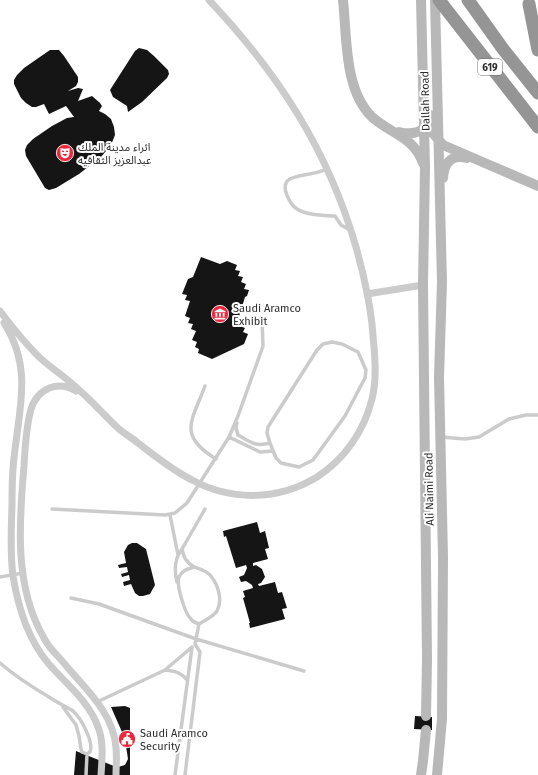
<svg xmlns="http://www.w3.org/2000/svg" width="538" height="775" viewBox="0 0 538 775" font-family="'Fira Sans','Noto Sans Arabic',sans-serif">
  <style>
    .building { fill: #151515 }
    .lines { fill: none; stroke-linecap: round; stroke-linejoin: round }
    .lane { stroke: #cbcbcb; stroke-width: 3.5 }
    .street { stroke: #cbcbcb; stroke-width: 7 }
    .secondary { stroke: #b8b8b8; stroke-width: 10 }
    .highway { stroke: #959595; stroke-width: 13 }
    .labels { text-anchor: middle; stroke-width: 4; stroke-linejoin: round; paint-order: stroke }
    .shield { fill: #fff; stroke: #6d6d6d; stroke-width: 1 }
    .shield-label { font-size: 10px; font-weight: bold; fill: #2e2e2e }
    .street-label { font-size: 11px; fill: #2e2e2e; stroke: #fff }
    .poi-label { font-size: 11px; fill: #2e2e2e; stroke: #fff; text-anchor: start }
  </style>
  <rect width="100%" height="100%" fill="#fff"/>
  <path class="building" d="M139,48L147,50L154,56L168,70L169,74L167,78L142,102L128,112L127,106L113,97L110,90L135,51Z
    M50,50H59L64,56L78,77V82L76,86L68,91L78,88L83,89L78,101L92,96L100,103L102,106L99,111L105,114L111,119L114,127L115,135L111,145L101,157L79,174L56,188L49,190L45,188L26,156L25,150L27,145L33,139L52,126L67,118L74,117L66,106L49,114L44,104L36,107H32L26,103L21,98L14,84V80L17,75L24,68Z
    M201,257L220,264L227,261L237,265L235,270L240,271L238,276L243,277L241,282L246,284L244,289L249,290L247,296L245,297L238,320L242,321L240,326L245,328L243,332L248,334L244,344L212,359L198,353L199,349L195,347L197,342L192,340L196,331L191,329L193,324L188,323L190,318L185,316L190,301L185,300L187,295L182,294L188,279L193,277Z
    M257,522L260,533L265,531L269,548L265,549L268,559L253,563V566L256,565L262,569L265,577L261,583L258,584L259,586L275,582L278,593L282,592L287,608L282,609L285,619L250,628L249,623H250L243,598L245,597L243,591L253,588L252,585L246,581L241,582L239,577L244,575L247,568L246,565L236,568L226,536L224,537L223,531Z
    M132,543H137L146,549L155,585L150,594L143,596H139L135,593L131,584L124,586L123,582L130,580L129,575L122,577L121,574L128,572L127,567L119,568L118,565L126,563L124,552L128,545Z
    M125,706L130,708V775H74L76,751L114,766L118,767L125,765L128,759L126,746L122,732L111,707Z
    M415,716L432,717V730L414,729Z"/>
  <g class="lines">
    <path class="lane" d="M327,168C314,180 269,167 291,203C299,216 322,215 335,216L341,225L350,230
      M332,342L342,344L358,352L366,370L365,378L345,416L313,460L299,467L281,463L276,458L270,443L267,433L268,427L317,350L323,344Z
      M205,386C192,421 177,435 216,459
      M237,423L236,428L238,435C250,442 255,447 270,443
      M229,437L260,452L273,451
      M441,437L465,439L479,437L509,419L526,415H538
      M52,509L165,515L175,513L187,503L229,437L238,416L263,346L262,320
      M170,515L178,555
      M182,549C184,558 186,562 194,567
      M0,577L23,573
      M177,582C174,570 174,559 182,549L205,509
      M71,598L99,604L196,639L304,671
      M0,663C15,676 32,687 49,697C56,702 65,706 73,711C81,718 94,742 90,752L87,754L86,775
      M165,670C174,671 181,672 187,680
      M97,702L165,670L192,647
      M63,707L76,725L79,736L81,749L82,752L87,754
      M175,775L192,647
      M185,775L200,652L195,644L199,624C205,620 213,617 217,611C223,600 218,585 211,576C207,571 200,569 194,567C188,569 182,570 179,577C176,585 185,614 191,619C193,622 196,623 199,624"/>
    <path class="street" d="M367,294L423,285
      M0,311C12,327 25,343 39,357C52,369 67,378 79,390C93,402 105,416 119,429C125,434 132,438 138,443C155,456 172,470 192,480C231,501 278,501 317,477C345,459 364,431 372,399C378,375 374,349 372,324C369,298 363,272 356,247C328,150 278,73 209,0
      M4,323C33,368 19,409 14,458C12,474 12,490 12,506C11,529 10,553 13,576C18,607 27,638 48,663C65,683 89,701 98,727C104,742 102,759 101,775
      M76,391C58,380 38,388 31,409C26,427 25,447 24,466C19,523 14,587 44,638C48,647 56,654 63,662C83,687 114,712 116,748C117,757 116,766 116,775"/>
    <path class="secondary" d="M343,0C347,37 344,90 372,117C391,134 414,137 423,163
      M421,0L425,167L423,285L427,659L426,716
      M435,0L442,282L439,377L443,557L442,719L437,775
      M430,115L432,132L443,145L538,186
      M399,132C411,135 418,133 428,126
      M443,178C444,163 451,154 467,158
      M421,775L423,761L426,730"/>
    <path class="highway" d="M439,0L538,127
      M468,0L503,49L538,93
      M529,4L538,50"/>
  </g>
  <defs>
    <symbol id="theatre-disc" viewBox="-11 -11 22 22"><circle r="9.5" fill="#ef273d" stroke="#fff"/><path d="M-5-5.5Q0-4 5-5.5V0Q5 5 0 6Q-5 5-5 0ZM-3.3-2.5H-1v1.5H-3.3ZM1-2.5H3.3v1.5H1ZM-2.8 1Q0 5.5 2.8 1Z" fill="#fff"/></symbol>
    <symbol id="museum-disc" viewBox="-11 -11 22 22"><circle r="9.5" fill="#ef273d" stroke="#fff"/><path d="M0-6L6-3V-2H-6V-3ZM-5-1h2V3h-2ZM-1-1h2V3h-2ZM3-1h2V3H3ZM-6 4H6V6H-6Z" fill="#fff"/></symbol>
    <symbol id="civic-disc" viewBox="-11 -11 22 22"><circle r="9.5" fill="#ef273d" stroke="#fff"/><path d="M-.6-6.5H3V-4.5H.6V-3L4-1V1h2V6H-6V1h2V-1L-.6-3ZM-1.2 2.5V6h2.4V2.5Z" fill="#fff"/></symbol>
  </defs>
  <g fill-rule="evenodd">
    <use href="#theatre-disc" x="55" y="143" width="20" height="20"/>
    <use href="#museum-disc" x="210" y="304" width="20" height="20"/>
    <use href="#civic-disc" x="117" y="729" width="20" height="20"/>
  </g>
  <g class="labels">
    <rect class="shield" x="478" y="59" width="24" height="16" rx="3"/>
    <g class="shield-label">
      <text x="490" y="71">619</text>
    </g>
    <g class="street-label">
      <text transform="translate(425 101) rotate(-91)" y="4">Dallah Road</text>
      <text transform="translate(429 489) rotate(-91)" y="4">Ali Naimi Road</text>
    </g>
    <g class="poi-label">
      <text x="78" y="151">اثراء مدينة الملك<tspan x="78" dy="13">عبدالعزيز الثقافيه</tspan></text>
      <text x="233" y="312">Saudi Aramco<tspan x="233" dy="13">Exhibit</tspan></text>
      <text x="140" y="737">Saudi Aramco<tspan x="140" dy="13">Security</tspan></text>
    </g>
  </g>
</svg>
